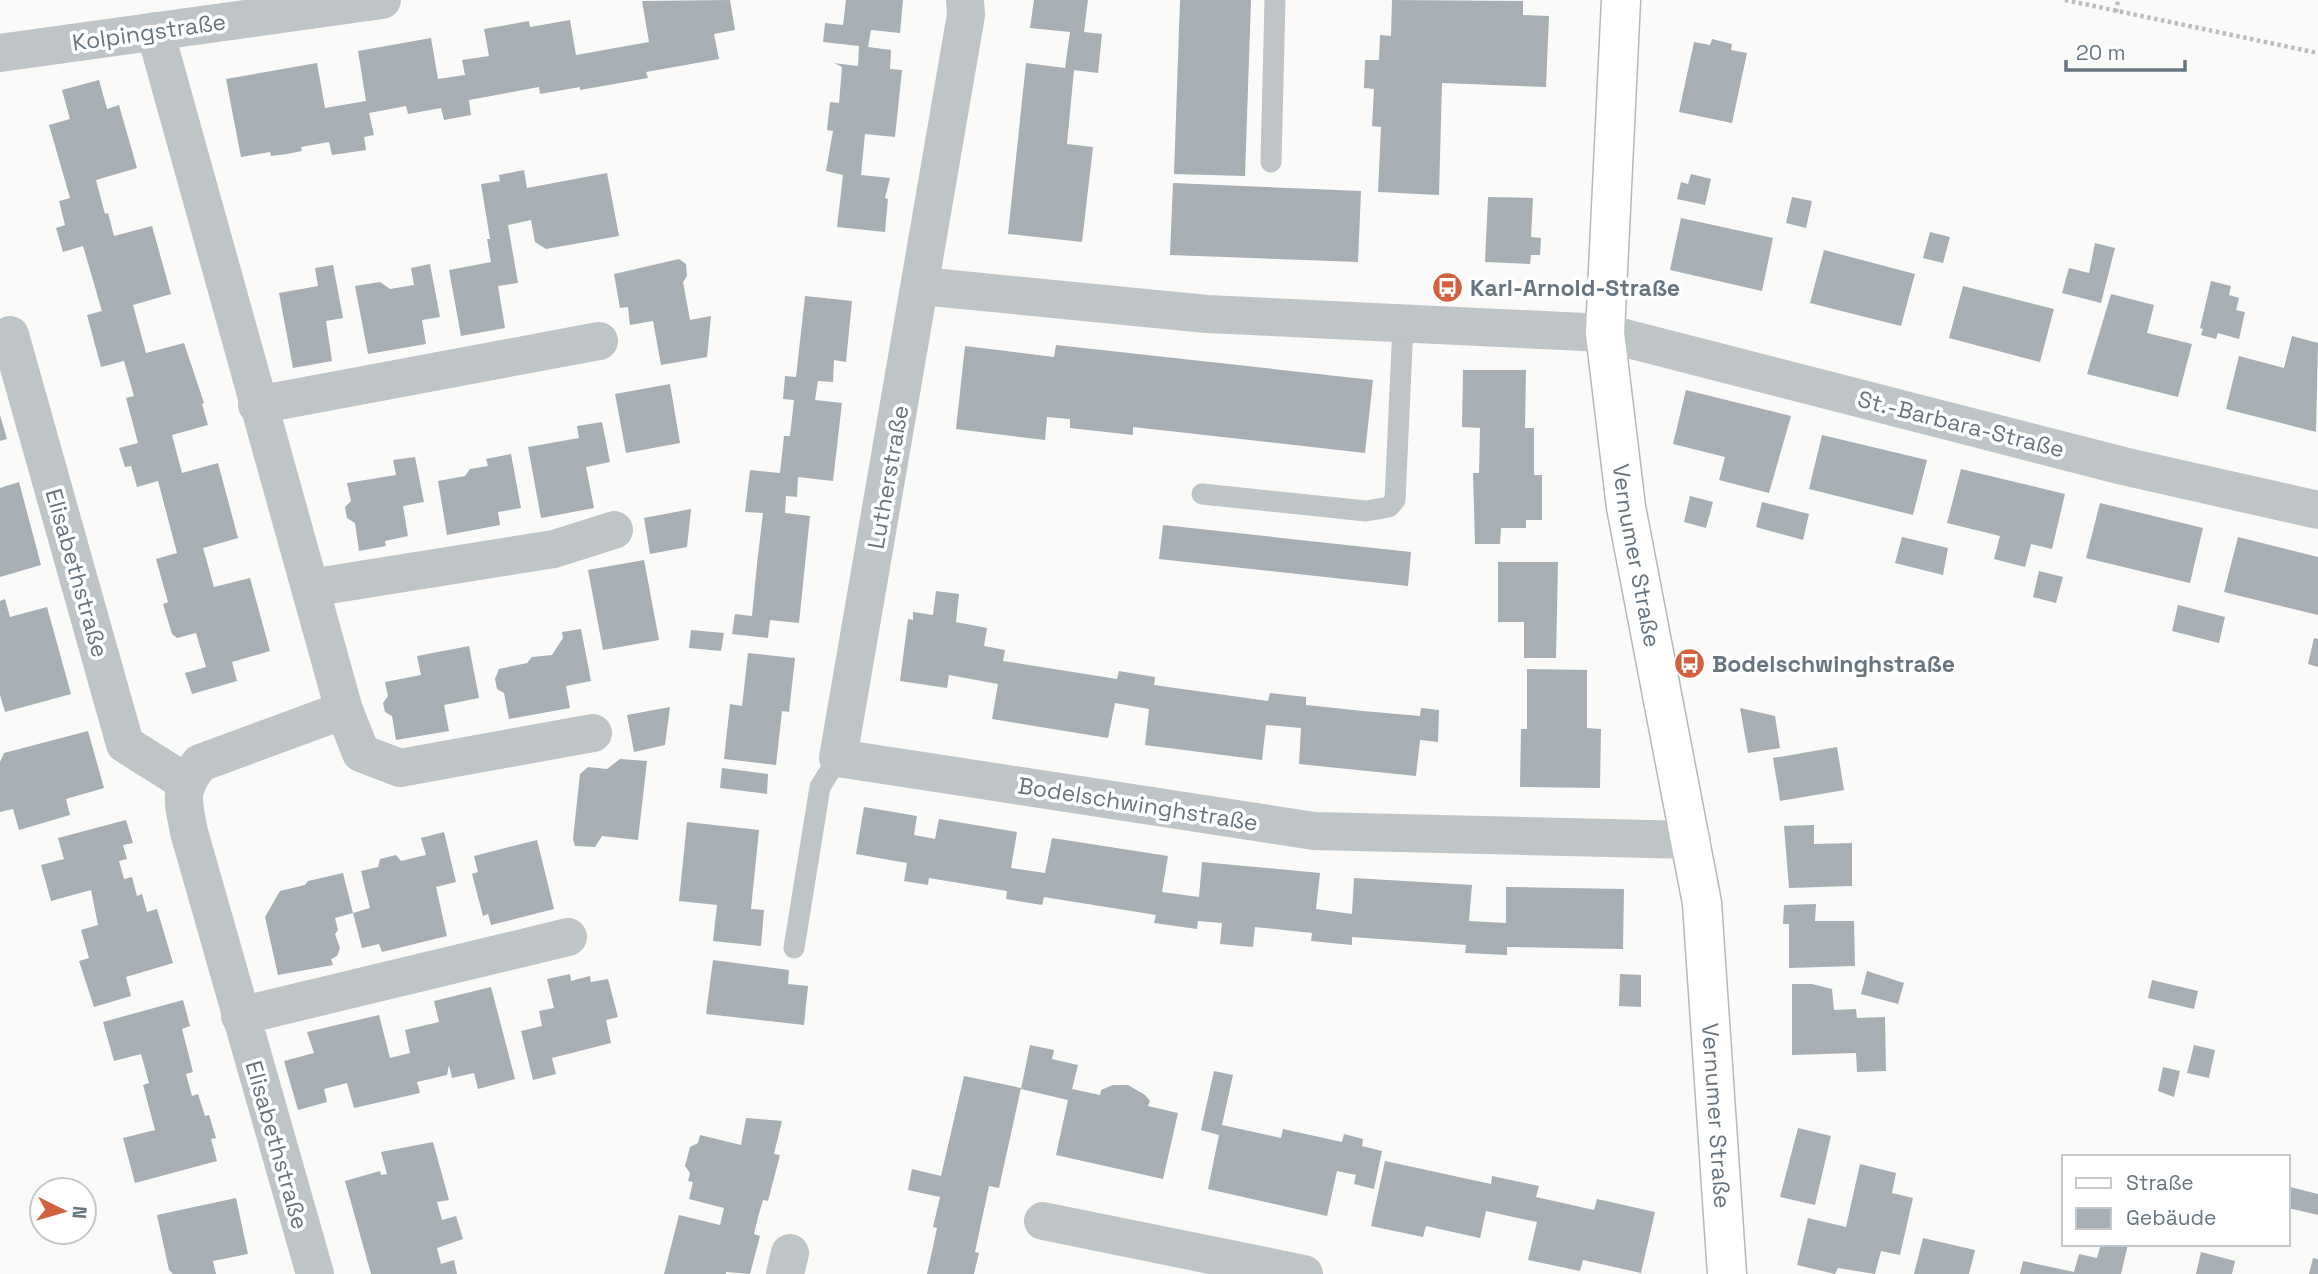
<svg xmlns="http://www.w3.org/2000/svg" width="2318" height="1274" viewBox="0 0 2318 1274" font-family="'Space Grotesk',sans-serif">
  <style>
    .building { fill: #a7afb4 }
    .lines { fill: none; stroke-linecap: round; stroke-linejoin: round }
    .secondary-casing { stroke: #b4b9be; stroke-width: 41 }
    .path { stroke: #babdc0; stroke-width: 4.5; stroke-dasharray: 3.5 3.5; stroke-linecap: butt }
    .lane { stroke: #bfc4c7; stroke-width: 21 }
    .street { stroke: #bfc4c7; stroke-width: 38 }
    .secondary { stroke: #fff; stroke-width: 38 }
    .labels { text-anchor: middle; stroke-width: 7; stroke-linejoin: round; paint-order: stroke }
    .street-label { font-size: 23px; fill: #677580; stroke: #fff }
    .poi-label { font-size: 23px; font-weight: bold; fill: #677580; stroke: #fff; text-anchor: start }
  </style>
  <rect width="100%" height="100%" fill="#fafaf8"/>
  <path class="building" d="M730,0L735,30L714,34L719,59L646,72L648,78L580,90V87L540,94L539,87L469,100L471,115L444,120L441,108L408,114L406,106L369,113L374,135L364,137L366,150L332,155L329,142L301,147L302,151L287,154L271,156L270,152L241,157L226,79L317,63L325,108L366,101L358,51L431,38L438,79L465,75L462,60L489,56L484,29L529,21L530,27L570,20L576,55L649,42L642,1Z
    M846,0H903L900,33L871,30L868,47L891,50L890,69L902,70L895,137L865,134L861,175L890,178L885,198L888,199L885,232L837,227L843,175L826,171L833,131L827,130L830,102L839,103L842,67L834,63L858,66L859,46L823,42L825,23L843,25Z
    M1034,0H1088L1084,32L1102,34L1098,73L1074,70L1067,144L1093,147L1082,242L1008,234L1026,63L1065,68L1070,32L1030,28Z
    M1180,0H1251L1245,176L1174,174Z
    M1392,0L1523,1V15L1549,16L1546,87L1442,83L1439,195L1378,192L1381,127L1372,126L1374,89L1364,88L1365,60H1379L1380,35L1391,36Z
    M1712,39L1732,44L1731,50L1747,53L1732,123L1679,112L1694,42L1710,45Z
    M99,80L107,109L119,105L137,168L96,180L105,214L108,213L114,236L152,226L171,294L133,305L146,353L184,343L204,403L202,404L208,425L172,435L182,473L218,463L238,538L203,548L214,587L250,578L270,651L232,662L237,681L192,694L185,673L206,667L196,633L177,638L172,634L163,604L168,602L156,559L177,553L158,481L137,487L131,466L125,467L119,448L138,443L126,398L134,396L124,361L101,367L87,315L102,311L83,246L63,252L56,228L65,225L59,201L70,198L49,125L70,119L62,90Z
    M524,170L527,188L607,173L619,236L546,249L535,242L531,220L508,225L518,283L498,286L505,328L461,336L449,270L491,262L487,239H490L481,184L500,181L499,175Z
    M1691,174L1711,179L1705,205L1677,199L1681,182L1688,184Z
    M1173,183L1361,191L1358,262L1170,255Z
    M1488,197L1533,198L1531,237L1541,238L1540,255H1531L1530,264L1485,262Z
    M1792,197L1812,201L1806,228L1786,223Z
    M1681,218L1773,238L1762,291L1670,270Z
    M1930,232L1950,237L1943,263L1923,258Z
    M2095,243L2115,248L2101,303L2062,293L2069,268L2089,273Z
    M1824,250L1915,274L1901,326L1810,303Z
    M679,259L686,264L687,276L683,282L690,320L711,316L707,357L661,365L653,321L630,325L628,307L620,308L614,274Z
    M430,264L440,317L422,320L426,344L368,354L355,286L380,282L390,289L414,285L411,268Z
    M333,265L343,318L326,321L332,361L293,368L279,293L318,286L315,268Z
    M2211,281L2231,286L2229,295L2239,298L2236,310L2245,312L2239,339L2218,333L2216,339L2201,335L2203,329L2200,328Z
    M1963,286L2054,309L2040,362L1949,338Z
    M2111,294L2154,305L2147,333L2192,344L2178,397L2087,374Z
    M805,296L852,301L846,362L834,360L833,382L818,381L815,400L842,403L833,481L798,477L797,497L786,496L785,513L810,516L799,623L770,620L768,638L732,634L735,614L752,616L757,564L763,513L745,512L750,470L780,473L784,436H790L794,400L783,399L785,376L796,377Z
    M2292,336L2318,343L2316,432L2226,409L2239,356L2284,368Z
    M1056,345L1373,380L1365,453L1133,427V435L1070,428V419L1047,417L1045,440L956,429L965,346L1054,357Z
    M1463,370H1526L1525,428H1534V475H1542V520H1526V528H1501L1500,544H1475L1473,473H1479L1480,428L1462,427Z
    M670,384L680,443L626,453L615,394Z
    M1686,390L1791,416L1769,493L1719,480L1725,457L1673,444Z
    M0,415L7,439L0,441Z
    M602,422L610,462L586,467L594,508L541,518L528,447L579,438L577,426Z
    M1822,435L1927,460L1913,515L1809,489Z
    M511,454L521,508L498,512L500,525L447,535L438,481L465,476L470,469L488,466L486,459Z
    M415,457L424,502L403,506L408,536L385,541L386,546L359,551L355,523L347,518L345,507L351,501L347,483L396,475L393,460Z
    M1961,469L2065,494L2052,549L2031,544L2025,567L1994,559L2000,536L1947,523Z
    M19,482L41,565L0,577V488Z
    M1690,496L1713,502L1706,528L1684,522Z
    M1762,502L1809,514L1803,540L1756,527Z
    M2100,503L2203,528L2190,583L2086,558Z
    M691,509L687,547L650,554L644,518Z
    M1163,525L1411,552L1408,586L1159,559Z
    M1902,537L1948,548L1943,575L1895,563Z
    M2238,537L2318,557V615L2224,592Z
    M644,560L659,640L603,650L588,570Z
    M1498,562H1558L1556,658H1524V622H1498Z
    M2039,571L2063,577L2056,603L2033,597Z
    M936,591L959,594L956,622L987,628L984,646L1005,650L1003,661L1117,679L1119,671L1155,677L1154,685L1268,701L1270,693L1306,697V705L1363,711L1420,716L1421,708L1439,710L1438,742L1420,740L1416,776L1299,764L1301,728L1266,725L1262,760L1145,745L1149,709L1115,703L1108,738L992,719L998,684L949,675L947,688L900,681L908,619L913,620V612L933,615Z
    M5,599L10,617L47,607L71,694L5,712L0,695V601Z
    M2178,605L2225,617L2219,643L2172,631Z
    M581,629L591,681L566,686L570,708L509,719L504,693L497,689L495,679L499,669L527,663L532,657L552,655L563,638L562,632Z
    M691,630L724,633L721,651L689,648Z
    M2314,638L2318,639V667L2308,664Z
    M469,646L479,698L444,705L449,731L396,740L392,716L385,712L383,703L388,696L385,682L421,675L417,656Z
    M748,653L795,658L789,712L782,711L776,765L724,759L730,704L742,706Z
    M1527,669L1587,670V728L1601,729L1600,788L1520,787L1521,729H1527Z
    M670,707L665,745L634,752L627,715Z
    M1740,708L1775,716L1780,748L1748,753Z
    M88,731L104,788L66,799L70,815L19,830L13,809L0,812V762L4,753Z
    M1837,747L1844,790L1780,801L1773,758Z
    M620,759L647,761L638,840L602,836L595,847L575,846L573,839L580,774L588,767L607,769Z
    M722,768L768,774L767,794L720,788Z
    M864,807L917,816L914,835L935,839L939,819L1017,832L1011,868L1045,873L1052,838L1168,856L1162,892L1199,897L1202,862L1320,873L1316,909L1352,914L1354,878L1472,885L1469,921L1487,922L1506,923V887L1624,889L1623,949L1507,947V955L1465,953L1466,945L1352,937V945L1311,941L1312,933L1255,927L1253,947L1220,944L1222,923L1198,921L1197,929L1154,923L1156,915L1044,897L1042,905L1006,899L1007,891L929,878L928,885L904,881L907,863L856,854Z
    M126,820L133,843L123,845L127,859L119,861L124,879L132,877L137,896L142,894L147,912L157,909L173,963L126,977L131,996L94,1007L79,961L89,958L81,930L98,925L91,890L51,901L41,865L64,859L58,838Z
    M687,822L759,830L751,909L764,910L761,946L713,941L717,905L679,901Z
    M1814,825V844L1852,843V886L1789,888L1784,826Z
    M444,832L456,882L436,887L447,936L382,952L379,944L362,948L353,913L370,908L361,871L378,867L380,859L396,855L401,861L426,855L421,838Z
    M537,840L554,909L491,925L488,914L483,916L472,874L478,872L474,856Z
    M343,873L353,913L335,918L338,930L335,934L340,948L337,956L331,959L333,965L278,975L265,917L280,891L305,885L308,881Z
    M1816,904L1815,921H1854L1855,966L1789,968V924H1783L1784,905Z
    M713,960L789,970L788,984L808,986L804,1025L706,1014Z
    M1867,971L1904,983L1898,1004L1861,994Z
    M570,974L571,981L590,976L591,982L608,979L618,1017L606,1020L611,1043L552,1058L556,1074L533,1080L521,1031L542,1026L539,1011L554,1008L547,979Z
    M1620,974L1641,975V1007L1619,1006Z
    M2152,980L2198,991L2194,1009L2148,998Z
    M1792,984H1812L1832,989L1834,1010L1856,1009L1857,1018L1885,1017L1886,1071L1857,1072L1856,1053L1792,1055Z
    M491,987L515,1079L478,1089L474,1073L452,1078L449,1065L447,1075L417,1082L420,1093L354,1108L347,1083L324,1089L327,1102L298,1110L284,1061L314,1053L307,1032L379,1015L390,1058L410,1053L405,1030L439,1022L434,1001Z
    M183,1000L190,1026L182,1029L193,1072L186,1074L192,1096L198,1094L205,1116L209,1115L216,1138L211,1139L217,1161L135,1183L123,1138L155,1130L143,1085L149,1083L141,1054L114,1061L103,1022Z
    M1030,1045L1054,1050L1052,1059L1078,1065L1072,1089L1100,1095L1101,1090L1113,1085H1128L1145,1095L1150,1101L1148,1106L1178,1113L1163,1179L1056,1155L1068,1100L1021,1089Z
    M2194,1045L2215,1050L2209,1078L2187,1073Z
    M2163,1067L2180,1071L2174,1097L2158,1091Z
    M1214,1071L1233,1075L1222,1125L1281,1138L1283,1129L1342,1142L1344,1134L1363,1139L1362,1146L1382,1151L1374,1189L1354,1184L1356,1175L1337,1171L1327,1216L1208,1189L1219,1135L1201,1130Z
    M964,1076L1021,1088L999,1188L989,1186L975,1252L979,1253L974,1274H927L937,1228L933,1227L940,1197L908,1190L912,1169L941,1176Z
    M746,1118L782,1121L774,1154L780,1155L768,1201L763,1200L758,1217L754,1234L760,1236L750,1274L726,1272V1274H664L679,1215L720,1225L724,1208L689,1199L693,1182L688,1181L690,1173L685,1166L690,1147L698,1143L700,1135L741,1145Z
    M1798,1128L1831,1136L1815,1205L1780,1197Z
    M433,1142L449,1200L437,1202L442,1220L456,1216L463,1239L437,1248L441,1264L454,1260L457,1274H371L345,1181L380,1171L381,1175L387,1174L381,1152Z
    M1385,1161L1491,1184L1492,1176L1539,1186L1536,1197L1594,1210L1597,1199L1655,1212L1641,1273L1583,1260L1580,1271L1528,1260L1537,1222L1486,1211L1480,1238L1426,1226L1423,1237L1371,1226Z
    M1860,1164L1896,1173L1892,1193L1913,1198L1900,1255L1881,1251L1875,1274L1838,1268L1835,1274L1797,1265L1808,1218L1846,1227Z
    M2290,1187L2318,1194V1215L2288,1208Z
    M236,1198L248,1254L213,1261L216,1274H173L169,1270L157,1215Z
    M1923,1238L1975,1250L1969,1274H1914Z
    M2101,1244H2128L2121,1274H2020L2023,1261L2074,1272L2079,1254L2097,1258Z
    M2201,1252L2235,1261L2232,1274H2196Z
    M2313,1258L2318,1259V1274H2309Z"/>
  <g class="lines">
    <defs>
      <g id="secondary">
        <path id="s1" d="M1621,0L1605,333L1626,507L1702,903L1727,1274"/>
      </g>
    </defs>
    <use href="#secondary" class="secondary-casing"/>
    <path class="path" d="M2065,0L2318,53
      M2116,12L2118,0"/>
    <path class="lane" d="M1271,162L1275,0
      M1202,494L1366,511L1389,507L1395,500L1403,325
      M794,948L820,787L838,758"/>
    <path class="street" d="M965,0L966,15L838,758L1314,831L1692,840
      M155,31L344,710L200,763C178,791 183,800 189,832L315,1274
      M0,53L382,0
      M921,286L1207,314L1605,333L2123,466L2318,510
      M10,335L125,744L185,782
      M257,405L599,341
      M310,588L554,549L614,530
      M344,710L361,753L400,768L593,733
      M240,1016L568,937
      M1043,1221L1304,1274
      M785,1274L790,1253"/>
    <use href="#secondary" class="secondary"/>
  </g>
  <defs>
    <symbol id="bus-disc" viewBox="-11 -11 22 22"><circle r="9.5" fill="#d3613f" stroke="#fff"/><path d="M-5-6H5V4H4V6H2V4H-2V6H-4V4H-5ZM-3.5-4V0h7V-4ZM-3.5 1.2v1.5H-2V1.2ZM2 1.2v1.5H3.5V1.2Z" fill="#fff"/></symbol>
  </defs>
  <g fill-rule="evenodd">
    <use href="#bus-disc" x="1430" y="270" width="35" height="35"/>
    <use href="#bus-disc" x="1672" y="646" width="35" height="35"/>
  </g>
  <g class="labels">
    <g class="street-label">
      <text transform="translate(149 32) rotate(-8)" y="8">Kolpingstraße</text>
      <text transform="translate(1961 424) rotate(14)" y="8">St.-Barbara-Straße</text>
      <text transform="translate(888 477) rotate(-80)" y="8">Lutherstraße</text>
      <text dy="8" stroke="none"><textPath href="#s1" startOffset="558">Vernumer Straße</textPath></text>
      <text transform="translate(77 573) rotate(74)" y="8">Elisabethstraße</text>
      <text transform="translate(1138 804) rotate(9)" y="8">Bodelschwinghstraße</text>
      <text dy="8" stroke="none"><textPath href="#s1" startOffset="1125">Vernumer Straße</textPath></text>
      <text transform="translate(277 1145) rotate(74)" y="8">Elisabethstraße</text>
    </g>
    <g class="poi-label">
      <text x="1470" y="296">Karl-Arnold-Straße</text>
      <text x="1712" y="672">Bodelschwinghstraße</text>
    </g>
  </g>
  <rect x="2062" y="1155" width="228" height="91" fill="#ffffff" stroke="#c2c8cc" stroke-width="2"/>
  <rect x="2076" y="1178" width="35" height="10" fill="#ffffff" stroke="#c2c8cc" stroke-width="2"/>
  <text x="2126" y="1190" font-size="21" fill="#677580">Straße</text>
  <rect x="2076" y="1208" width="35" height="21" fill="#a7afb4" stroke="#c2c8cc" stroke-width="2"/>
  <text x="2126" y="1225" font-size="21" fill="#677580">Gebäude</text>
  <g transform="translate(63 1211) rotate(95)"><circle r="33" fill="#ffffff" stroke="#c2c8cc" stroke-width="2"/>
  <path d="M0-5L12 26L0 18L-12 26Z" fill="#d3613f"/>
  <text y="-10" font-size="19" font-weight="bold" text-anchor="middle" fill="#677580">N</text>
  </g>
  <path d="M2066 60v10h119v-10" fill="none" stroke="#677580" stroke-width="3.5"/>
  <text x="2076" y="60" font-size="21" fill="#677580" stroke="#ffffff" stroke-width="5" paint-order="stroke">20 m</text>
</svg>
